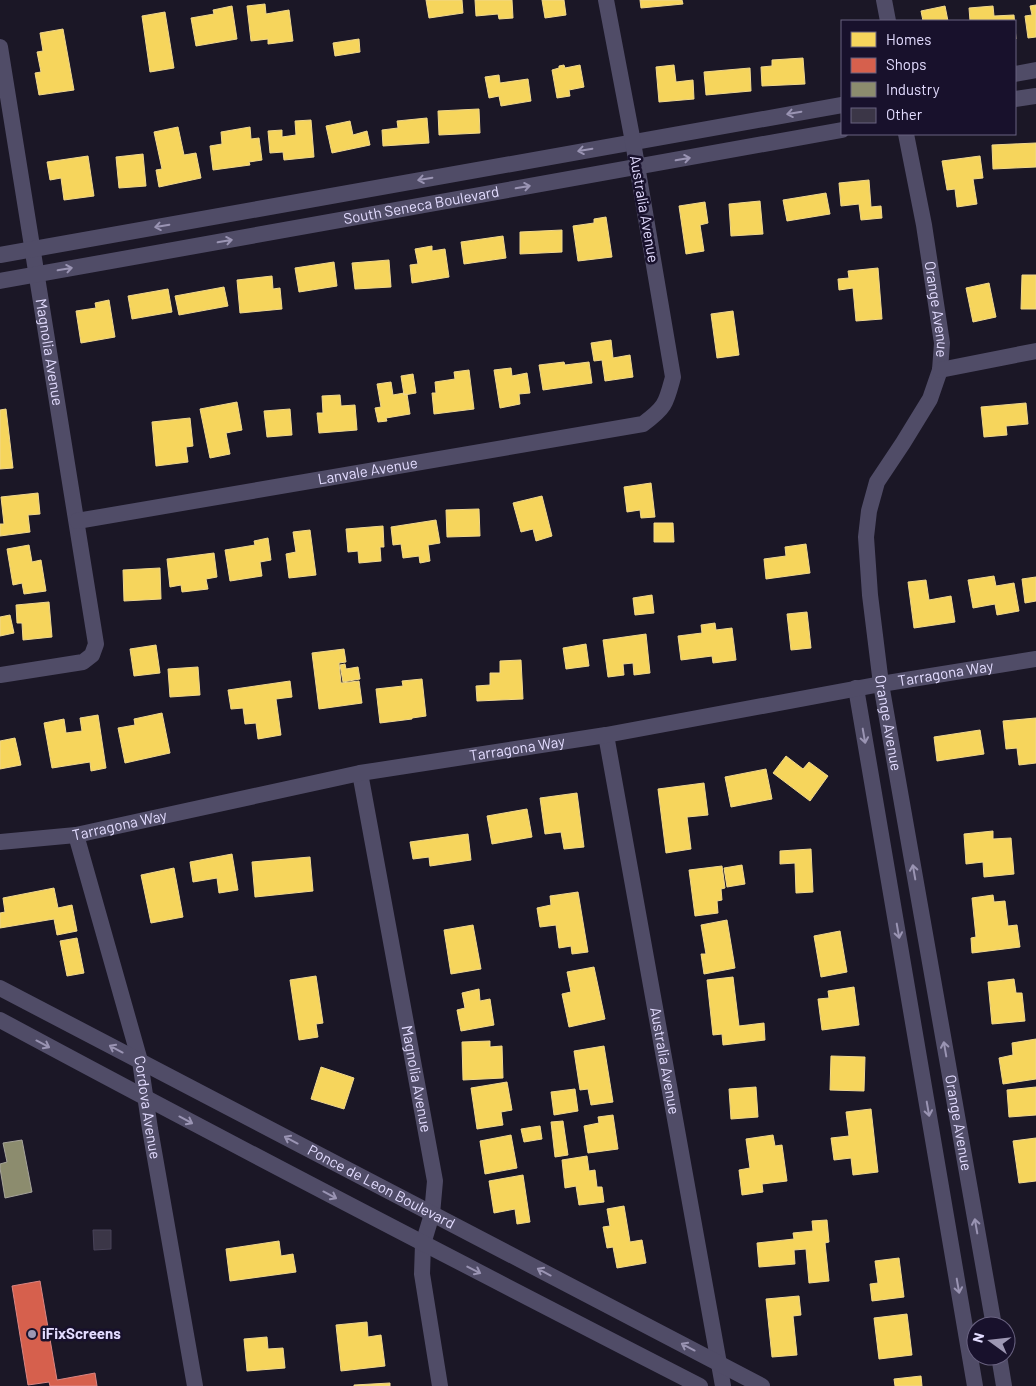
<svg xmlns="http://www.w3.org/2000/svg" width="1036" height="1386" viewBox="0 0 1036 1386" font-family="Barlow,sans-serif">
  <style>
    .homes { fill: #f6d55c; stroke: #f0d78d }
    .shops { fill: #d6604d; stroke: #da8582 }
    .industry { fill: #8c8c6e; stroke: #a6a49a }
    .building { fill: #3b3647; stroke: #484258 }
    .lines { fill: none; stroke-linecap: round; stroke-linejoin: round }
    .minor { stroke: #504c67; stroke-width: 16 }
    .oneway { stroke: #9a94b3 }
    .poi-dot { fill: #9d97b3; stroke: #18112c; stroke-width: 2 }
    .labels { text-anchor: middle; stroke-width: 5; stroke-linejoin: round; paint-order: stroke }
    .street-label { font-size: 15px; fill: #e3dcff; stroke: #18112c }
    .poi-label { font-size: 15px; font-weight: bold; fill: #e3dcff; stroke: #18112c; text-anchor: start }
  </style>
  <rect width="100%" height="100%" fill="#1b1726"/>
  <path class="homes" d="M426,0H462L463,13L429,18Z
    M475,0H512L513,18L499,19L498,14L476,16Z
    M542,0H564L566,15L545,18Z
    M640,0H682L683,4L641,8Z
    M265,4L266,14L289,10L293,41L268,44V39L251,41L247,6Z
    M1036,5V37L1028,38L1025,16L1032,15L1030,6Z
    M232,6L237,39L196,46L191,18L214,14L213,10Z
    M945,6L948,21H923L921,11Z
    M993,6L994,16L1014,15L1016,39H1015V21H970L969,8Z
    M165,12L174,68L150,72L142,16Z
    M63,29L74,90L39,95L35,73L41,72L37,52L43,51L40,33Z
    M359,39L360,52L335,56L333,43Z
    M803,58L805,84L762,86L761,67L772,66V60Z
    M564,65L565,68L580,65L584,87L569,90L570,96L557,98L552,70L559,68V66Z
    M674,65L676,82L693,80L694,99L659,102L656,67Z
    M750,68L751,91L706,95L704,72Z
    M499,75L500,83L528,79L531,101L501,106L499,96L489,98L485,77Z
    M479,109L480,133L439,135L438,111Z
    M427,118L429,143L383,146L382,130L398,128L397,121Z
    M311,120L314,157L284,160L283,152L270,153L268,131L282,130V137L296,135L295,121Z
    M350,121L353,135L367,131L370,145L332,153L326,126Z
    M178,127L184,155L196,153L201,178L159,187L156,170L162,169L154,132Z
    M250,127L251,139L259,138L262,160L249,162L250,165L213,170L210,146L222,144L221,132Z
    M1036,143V167L993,169L992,145Z
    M143,154L146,186L119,188L116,157Z
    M88,156L94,196L64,200L61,178L50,180L47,162Z
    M980,156L983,178L973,179L977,204L957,207L955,189L947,190L942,161Z
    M869,180L871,207L881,206L882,218L861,220L859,204L841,206L839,183Z
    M826,193L830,214L787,221L783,200Z
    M760,201L763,234L731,236L729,204Z
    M705,202L708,223L700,225L704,251L686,254L679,206Z
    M606,217L612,257L578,261L573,226L594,223V219Z
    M562,230V252L520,254V232Z
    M503,236L506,258L464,264L461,242Z
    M432,246V251L445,249L449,277L412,283L410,265L418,264L415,249Z
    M389,260L391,287L355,289L352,263Z
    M334,262L337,286L299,292L295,268Z
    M878,268L882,319L856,321L853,288L839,290L838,279L849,278L848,271Z
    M1022,275H1036V309H1021Z
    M272,276L273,289L280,288L282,309L240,313L237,280Z
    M989,283L996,317L973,322L966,288Z
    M224,287L228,306L179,315L175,296Z
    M168,289L172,312L132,319L128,296Z
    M109,300L115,337L81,343L76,311L96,308L95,303Z
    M733,311L739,355L717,358L711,314Z
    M611,340L613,358L630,355L633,377L605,381L602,360L594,361L591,343Z
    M564,362L565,365L589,362L592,383L543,390L539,365Z
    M511,368L512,376L527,373L530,393L519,394L520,404L500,408L494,370Z
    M469,370L474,409L434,414L432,393H436L435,382L455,379L454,372Z
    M413,374L416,393L404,395L401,376Z
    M391,382L393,395L404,393V395L407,394L410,414L386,418L387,421L378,422L375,408L381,407L377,384Z
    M340,395L341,406L355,405L357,430L319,433L317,413H323L322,396Z
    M237,402L242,430L226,433L230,454L210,458L200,409Z
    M1026,403L1028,424L1006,426L1007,435L984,437L981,407Z
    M6,409L13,468L0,469V410Z
    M290,409L292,435L267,437L264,411Z
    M190,418L193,446L186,447L188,462L156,466L152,422Z
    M651,483L655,517L641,518L640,510L627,512L624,487Z
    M38,493L40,514L28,515L30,532L0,536V524H4L1,497Z
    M542,496L552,536L536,541L533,529L521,532L513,503Z
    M479,509L480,536L447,537L446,510Z
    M436,520L440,543L428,545L430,561L420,563L419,556L403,558L401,544L393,545L391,527Z
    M654,523H673L674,542H654Z
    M383,526L384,547H380L381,561L359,563L358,551L348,552L346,529Z
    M310,530L316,575L289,578L286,554L296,552L293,532Z
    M268,538L271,560L260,562L262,576L230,581L225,550L255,545L254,541Z
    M806,544L810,573L766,579L764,559L786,556L785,547Z
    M29,545L32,562L41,560L46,591L24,594L22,583L13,585L7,549Z
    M214,553L217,577L206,579L208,589L182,592L181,585L170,587L167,559Z
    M160,568L161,599L124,601L123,570Z
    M994,576L996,586L1014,583L1019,611L997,615L995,604L973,608L968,580Z
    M1036,577V601L1025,603L1022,579Z
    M926,580L929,600L951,596L955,622L914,628L908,582Z
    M652,595L654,613L635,615L633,598Z
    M49,602L52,637L23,640L22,623H17L16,605Z
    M807,612L811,648L791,650L787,614Z
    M10,615L14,633L0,636V617Z
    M715,623L716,630L732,628L736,660L713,663L712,656L681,660L678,636L702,633L701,625Z
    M646,634L650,673L634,675L633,663L623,664L624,675L608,677L603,640Z
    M586,644L589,666L566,669L563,648Z
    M156,645L160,673L134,676L130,649Z
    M344,649L346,662L339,663L341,683L359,681L362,703L319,709L312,653Z
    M521,660L523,699L477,701L476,686L490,685V673H500V661Z
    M345,664L346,669L358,667L360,679L343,682L340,665Z
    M198,667L200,695L170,697L168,669Z
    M422,679L426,716L412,718V719L380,723L376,689L403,686L402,681Z
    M290,681L292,697L276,699L281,735L258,739L256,723L245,724L243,708L231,709L228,690Z
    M162,713L170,753L125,763L118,728L135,725L134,719Z
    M98,715L106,768L91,771L90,762L52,768L44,723L64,719L66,733L82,731L80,718Z
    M1036,718V763L1019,765L1017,748L1006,749L1003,721Z
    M980,730L984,754L937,761L934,737Z
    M15,738L21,765L0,769V741Z
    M786,756L803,769L809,762L828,776L810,801L773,773Z
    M766,769L772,799L731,807L725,777Z
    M704,783L708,815L687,817L691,849L666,853L658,789Z
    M577,793L584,847L564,849L561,832L545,834L540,798Z
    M527,809L532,837L492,844L487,816Z
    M993,831V839L1011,838L1014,874L984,877L983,862L966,864L964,834Z
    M468,834L471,860L430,866L429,857L413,859L410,842Z
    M811,849L813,892L796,893L795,863L780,864V851Z
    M232,854L238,890L219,893L217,878L193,882L190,862Z
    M310,857L313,891L255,897L252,862Z
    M742,865L745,884L727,887L724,868Z
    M722,866L725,888L721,889L722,900L717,901L718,913L695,916L689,870Z
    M174,868L183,917L151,923L141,875Z
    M54,888L58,908L72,905L77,931L57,935L54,919L0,928V913L5,912L3,898Z
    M578,892L588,952L572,954L571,946L559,948L556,925L540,927L537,908L551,905L550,896Z
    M993,895L994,902L1005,901L1008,926L1017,925L1020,947L972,953L971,938L976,937L972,898Z
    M727,920L735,968L704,974L701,954H706L701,925Z
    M473,925L481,969L451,974L444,930Z
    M840,931L847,972L821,977L814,936Z
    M77,938L84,973L67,976L60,941Z
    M594,967L605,1019L569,1027L562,994L571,992L567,972Z
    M316,976L323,1023L316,1024L318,1037L299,1040L290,980Z
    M733,977L739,1026L764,1023L765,1040L723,1045L722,1034L713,1035L707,980Z
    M1014,979L1016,993H1022L1025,1021L992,1024L988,982Z
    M854,987L859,1025L822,1030L818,999L829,998L828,991Z
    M479,989L480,1001L490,999L494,1025L461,1031L457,1010L465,1008L462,993Z
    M1036,1039V1079L1003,1084L999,1058L1013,1055L1012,1043Z
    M490,1041V1047L502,1046L503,1078L463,1080L462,1042Z
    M604,1046L613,1102L591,1105L588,1089L580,1090L574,1051Z
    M831,1056L865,1057L864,1091L830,1090Z
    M321,1067L354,1078L344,1109L311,1099Z
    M507,1082L512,1110L501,1112L503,1125L477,1129L471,1088Z
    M756,1087L758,1117L731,1119L729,1089Z
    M1036,1087V1115L1009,1117L1007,1090Z
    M575,1089L578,1111L554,1115L551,1092Z
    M871,1109L878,1172L853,1175L851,1158L834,1160L831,1138L849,1136L846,1112Z
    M613,1115L618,1149L588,1153L584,1126L599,1123L598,1117Z
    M563,1121L568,1155L555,1157L551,1122Z
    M540,1126L542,1139L524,1142L521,1129Z
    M511,1135L517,1168L485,1174L480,1141Z
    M773,1135L775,1146L782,1145L787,1181L762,1184L763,1192L742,1195L739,1170L750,1168L746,1139Z
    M1036,1138V1181L1019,1183L1013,1141Z
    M587,1156L589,1171L595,1170L597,1187H602L604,1202L579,1205L576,1186L565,1188L562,1160Z
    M523,1175L530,1222L517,1224L515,1209L494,1213L489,1181Z
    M624,1206L630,1242L642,1240L646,1263L617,1268L613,1247L607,1248L603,1227L610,1226L607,1209Z
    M827,1220L829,1242L825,1243L829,1281L809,1283L806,1249L794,1250L795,1264L759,1267L757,1243L794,1239L793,1233L813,1231L812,1221Z
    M279,1241L281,1256L293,1254L296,1272L230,1281L226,1249Z
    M899,1258L904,1297L872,1301L870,1284L878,1283L875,1261Z
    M799,1296L801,1315L793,1316L797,1355L772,1357L766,1299Z
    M907,1314L912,1355L879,1359L874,1318Z
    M367,1322L368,1337L381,1335L385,1366L341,1371L336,1325Z
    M267,1337L268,1349L283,1348L285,1368L247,1371L244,1339Z
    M921,1376L922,1386H895L894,1379Z
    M390,1383V1386H354V1385Z"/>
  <path class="shops" d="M40,1281L57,1380L95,1373L97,1386H50L49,1382L28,1385L12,1286Z"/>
  <path class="industry" d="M22,1140L32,1192L5,1198L0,1168V1164L7,1162L3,1143Z"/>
  <path class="building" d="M93,1230H111V1249L94,1250Z"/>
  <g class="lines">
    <g class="minor">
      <path d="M884,0L888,21"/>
      <path id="s1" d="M0,47L96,644L92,655L83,662L0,675"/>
      <path d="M1015,74L1036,70"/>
      <path d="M1015,99L1036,96"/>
      <path id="s2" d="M906,134L924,225L942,343L940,370L930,399L903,443L877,482L869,511L866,537L870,595L881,684L994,1326"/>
      <path d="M0,255L842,105"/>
      <path id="s3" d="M0,281L842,130"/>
      <path d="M940,370L1036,351"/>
      <path id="s4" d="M77,521L643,424C666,407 666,403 673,377L633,142L606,0"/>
      <path d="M856,688L975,1386"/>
      <path id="s5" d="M606,735L723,1386"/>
      <path id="s6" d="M360,773L435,1181L432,1214L423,1244L422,1274L440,1386"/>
      <path id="s7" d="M76,835L140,1061L150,1129L195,1386"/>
      <path id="s8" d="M0,842L76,835L360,773L606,735L881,684L1036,659"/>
      <path id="s9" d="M0,988L762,1386"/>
      <path d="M0,1020C232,1145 466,1266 700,1386"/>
      <path d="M999,1356L1004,1386"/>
    </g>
  </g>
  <defs><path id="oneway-shaft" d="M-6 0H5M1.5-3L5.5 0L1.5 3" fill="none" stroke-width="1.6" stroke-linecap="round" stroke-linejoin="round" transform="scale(1.25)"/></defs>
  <g class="oneway">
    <use href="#oneway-shaft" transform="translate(794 113) rotate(170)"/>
    <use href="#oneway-shaft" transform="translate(585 150) rotate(170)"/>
    <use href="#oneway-shaft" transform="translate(683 159) rotate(-10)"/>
    <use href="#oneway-shaft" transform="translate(425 179) rotate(170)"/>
    <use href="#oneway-shaft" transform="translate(523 187) rotate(-10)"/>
    <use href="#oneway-shaft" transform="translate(162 226) rotate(170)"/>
    <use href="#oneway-shaft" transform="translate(225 241) rotate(-10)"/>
    <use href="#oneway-shaft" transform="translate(65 269) rotate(-10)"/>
    <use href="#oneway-shaft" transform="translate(864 736) rotate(80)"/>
    <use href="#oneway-shaft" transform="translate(914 872) rotate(-100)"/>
    <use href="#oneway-shaft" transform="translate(898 931) rotate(80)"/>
    <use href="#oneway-shaft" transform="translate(43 1044) rotate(28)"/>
    <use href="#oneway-shaft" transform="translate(116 1049) rotate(-152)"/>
    <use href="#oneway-shaft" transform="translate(945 1049) rotate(-100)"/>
    <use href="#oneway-shaft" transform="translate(928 1109) rotate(80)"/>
    <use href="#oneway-shaft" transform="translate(186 1120) rotate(28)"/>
    <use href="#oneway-shaft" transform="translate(291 1140) rotate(-152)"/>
    <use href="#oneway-shaft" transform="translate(330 1195) rotate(28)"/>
    <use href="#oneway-shaft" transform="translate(976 1226) rotate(-100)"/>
    <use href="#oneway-shaft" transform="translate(474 1270) rotate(27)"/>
    <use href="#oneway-shaft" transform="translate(544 1272) rotate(-152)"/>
    <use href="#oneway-shaft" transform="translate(958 1286) rotate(80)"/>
    <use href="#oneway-shaft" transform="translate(688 1347) rotate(-152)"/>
  </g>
  <circle class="poi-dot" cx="32" cy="1334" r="5"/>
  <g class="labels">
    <g class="street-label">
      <text dy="5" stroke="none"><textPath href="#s3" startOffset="428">South Seneca Boulevard</textPath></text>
      <text transform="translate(644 209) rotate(80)" y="5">Australia Avenue</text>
      <text dy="5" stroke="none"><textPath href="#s2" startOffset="178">Orange Avenue</textPath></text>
      <text dy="5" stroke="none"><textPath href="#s1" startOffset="309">Magnolia Avenue</textPath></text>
      <text dy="5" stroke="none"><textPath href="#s4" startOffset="295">Lanvale Avenue</textPath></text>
      <text dy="5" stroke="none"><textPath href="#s8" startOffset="961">Tarragona Way</textPath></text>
      <text dy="5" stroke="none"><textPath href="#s2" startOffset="612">Orange Avenue</textPath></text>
      <text dy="5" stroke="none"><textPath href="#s8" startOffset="526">Tarragona Way</textPath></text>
      <text dy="5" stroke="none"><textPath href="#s8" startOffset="121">Tarragona Way</textPath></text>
      <text dy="5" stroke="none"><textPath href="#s5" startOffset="331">Australia Avenue</textPath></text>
      <text dy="5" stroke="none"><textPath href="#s6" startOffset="311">Magnolia Avenue</textPath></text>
      <text dy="5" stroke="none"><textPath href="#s7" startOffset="282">Cordova Avenue</textPath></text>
      <text dy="5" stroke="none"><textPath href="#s2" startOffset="1018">Orange Avenue</textPath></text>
      <text dy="5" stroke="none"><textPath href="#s9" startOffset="430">Ponce de Leon Boulevard</textPath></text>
    </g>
    <g class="poi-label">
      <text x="42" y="1339">iFixScreens</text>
    </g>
  </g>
  <rect x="841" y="20" width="175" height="115" fill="#18112c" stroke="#696280"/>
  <rect x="851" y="32" width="25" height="15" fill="#f6d55c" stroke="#696280"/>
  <text x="886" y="45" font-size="15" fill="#e3dcff">Homes</text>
  <rect x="851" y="58" width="25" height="15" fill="#d6604d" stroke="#696280"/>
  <text x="886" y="70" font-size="15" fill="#e3dcff">Shops</text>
  <rect x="851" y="82" width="25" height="15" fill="#8c8c6e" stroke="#696280"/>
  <text x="886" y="95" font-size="15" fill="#e3dcff">Industry</text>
  <rect x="851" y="108" width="25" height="15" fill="#3b3647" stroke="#696280"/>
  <text x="886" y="120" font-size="15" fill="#e3dcff">Other</text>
  <g transform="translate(991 1341) rotate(285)"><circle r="24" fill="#18112c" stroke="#696280"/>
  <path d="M0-4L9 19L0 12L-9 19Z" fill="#9d97b3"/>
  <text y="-8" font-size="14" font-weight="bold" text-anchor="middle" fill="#e3dcff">N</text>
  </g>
</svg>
